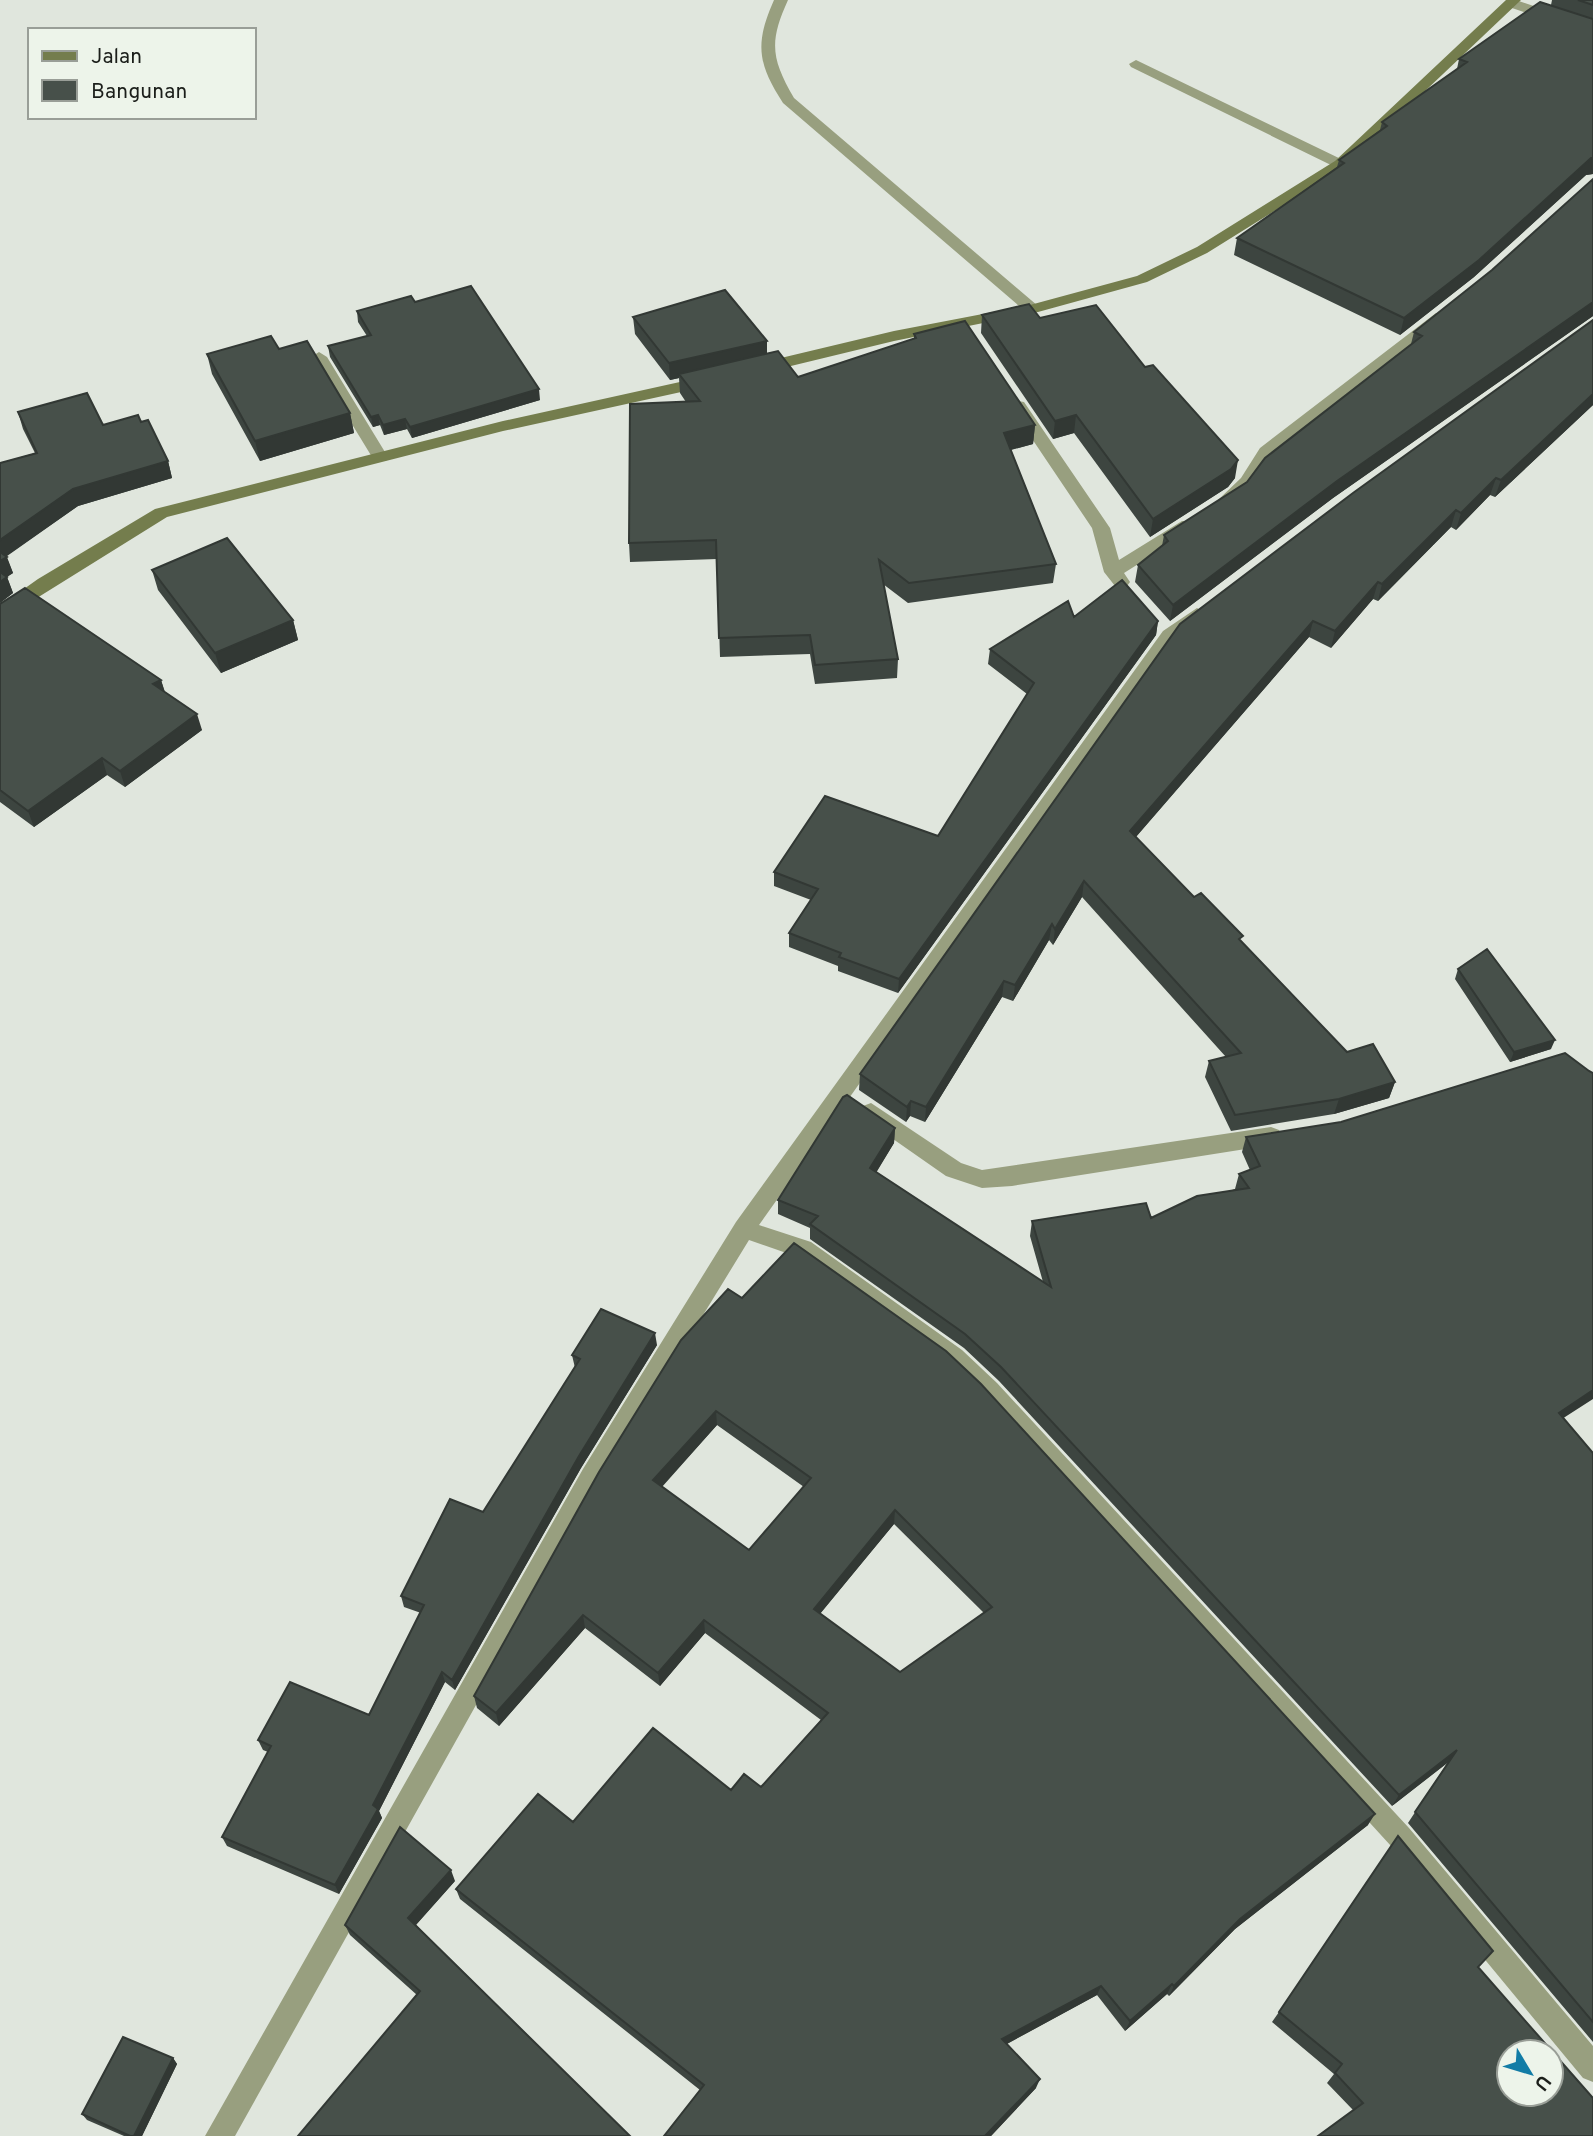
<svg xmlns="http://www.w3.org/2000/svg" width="1593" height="2136" viewBox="0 0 1593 2136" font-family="Overpass,sans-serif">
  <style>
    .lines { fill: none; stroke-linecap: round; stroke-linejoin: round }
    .lane { fill: #989f7f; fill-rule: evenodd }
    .street { fill: #989f7f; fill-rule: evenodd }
    .secondary { fill: #747d4d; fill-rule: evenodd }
    .wall { fill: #3d4540; fill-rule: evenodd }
    .shaded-wall { fill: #323834 }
    .building { fill: #47504a; stroke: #323834; stroke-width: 2; fill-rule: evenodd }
  </style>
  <rect width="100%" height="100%" fill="#e0e6dd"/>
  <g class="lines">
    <path class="lane" d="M774,0H788C769,42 771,58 794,98L1038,306V312H1026L783,103C757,63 755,43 774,0Z
      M1136,60L1345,161L1347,164L1345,167H1335L1131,67L1129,64Z"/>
    <path class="street" d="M1507,0H1516L1593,26V35L1506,6Z
      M1436,313L1442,315V321L1272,456L1253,486L1233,504H1221L1218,500L1241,478L1260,448Z
      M319,352L327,357L388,457L386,461H374L372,457L311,357Z
      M1018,401L1024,402L1110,528L1119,560L1182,521H1194L1197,525L1194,529L1124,573L1130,582L1127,586H1115L1104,572L1092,528L1010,406Z
      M1197,608L1206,614L1203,618L1175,639L759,1225L811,1242L962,1350L997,1383L1409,1828L1593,2046V2082L1583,2078L1391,1846L981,1397L946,1364L795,1256L749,1240L599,1485L235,2136H205L583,1469L736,1222L1163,631Z
      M871,1103L961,1163L982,1170L1271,1127L1279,1130L1282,1136L1279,1142L1271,1145L1012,1186L982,1188L946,1176L863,1118L860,1112L863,1106Z"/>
    <path class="secondary" d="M1506,0H1521L1345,167L1207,253L1147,282L1038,312L894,341L758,374L750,369L752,365L894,331L1030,305L1137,276L1197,247L1335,161Z
      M707,376L713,377V385L503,431L167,517L0,621V606L38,579L155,509L503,421Z"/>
  </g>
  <path class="wall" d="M1552,0H1593V174L1586,175L1474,277L1400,335L1234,255L1237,238L1337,167L1339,160L1380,130L1382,122L1457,69L1459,59L1551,5Z
    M1593,179V316L1333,498L1170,621L1135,582L1138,565L1162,546L1164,535L1247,482L1411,344L1414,332L1492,270Z
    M415,302L540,400L412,438L407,429L384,435L380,425L373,427L330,357L328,346L367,336L358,322L357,311Z
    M982,315L1040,318L1145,367L1235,478L1228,487L1150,537L1074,433L1053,439L981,333Z
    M633,317L767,354L798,377L914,339V334L1035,425L1033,444L1011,450L1056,564L1053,583L908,603L883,584L898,659L897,678L815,684L810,654L720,657L717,559L630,562L629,543L686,402L680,393L679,378L670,380L635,334Z
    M1593,320V405L1495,497L1490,495L1456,530L1451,527L1378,601L1373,599L1331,648L1309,637L1136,837L1194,897L1242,942L1347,1052L1395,1082L1389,1098L1334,1114L1231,1131L1205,1077L1209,1061L1226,1057L1082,897L1053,945L1049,940L1013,1001L1002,997L925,1122L910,1116L906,1122L859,1090L860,1074Z
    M279,349L350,413L354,433L260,461L212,374L207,354Z
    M18,412L103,425L141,422L168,461L172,478L78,506L6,556L13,573L7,577L13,593L0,603V463L35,453L23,429Z
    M152,570L293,620L298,640L221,673L158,590Z
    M0,604L161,680L165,692L202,730L125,787L107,775L34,827L0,802Z
    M1074,617L1158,621L1156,635L898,993L838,971V966L789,947V933L811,900L774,886V872L938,836L1027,694L988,664L990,649Z
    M1458,969L1551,1049L1510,1062L1455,979Z
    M895,1128L894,1143L876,1172L1043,1282L1030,1236L1032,1221L1151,1218L1235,1189L1239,1174L1250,1170L1242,1152L1246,1137L1563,1418L1593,1453V2042L1408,1823L1448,1762L1392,1806L999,1381L964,1348L810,1239V1228L778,1214V1200Z
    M681,1340L1368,1825L1235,1929L1169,1996L1167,1994L1125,2031L1097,1995L1007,2044L1036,2088L991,2136H664L700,2090L460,1899L456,1889L573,1822L731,1790L761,1787L821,1720L705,1633L660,1686L585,1628L499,1726L477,1708L474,1696ZM717,1425L804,1487L749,1550L662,1487ZM894,1524L984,1613L900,1672L820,1614Z
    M657,1345L581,1468L455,1690L445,1682L379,1811L382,1818L339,1894L227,1846L222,1837L268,1752L263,1750L258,1740L369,1715L421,1613L404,1607L401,1596L483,1512L575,1368L572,1355Z
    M455,1881L416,1925L630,2136L417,1995L350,1935L345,1925Z
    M1478,1968L1593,2098L1353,2110L1327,2083L1334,2074L1272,2022L1279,2012Z
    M173,2058L177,2064L142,2136H124L87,2120L82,2114Z"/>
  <path class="shaded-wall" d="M1591,158H1593V174L1586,175L1474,277L1400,335L1404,318Z
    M1593,302V316L1333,498L1170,621L1173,605L1337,481Z
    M767,341V357L679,374V378L670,380L669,363Z
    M539,389L540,400L412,438L410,427Z
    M1593,394V405L1495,497L1501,480Z
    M350,413L354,433L260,461L255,441Z
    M378,415L380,425L373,427L371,417Z
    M1076,415L1074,433L1053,439L1055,421Z
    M405,419L407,429L384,435L383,425Z
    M1035,425L1033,444L1002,452L1004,433Z
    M1238,460L1235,478L1228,487L1150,537L1153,519Z
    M168,461L172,478L78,506L0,561V540L73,489Z
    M1496,478L1490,495L1456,530L1461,513Z
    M1456,510L1451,527L1378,601L1382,584Z
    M7,557L13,573L0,581V561Z
    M7,577L13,593L0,603V582Z
    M1378,582L1373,599L1331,648L1335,631Z
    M293,620L298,640L221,673L215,653Z
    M1158,621L1156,635L898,993L899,979Z
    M1313,621L1309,637L1127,847L1130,831Z
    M161,680L166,697L153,684Z
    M197,714L202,730L125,787L120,771Z
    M102,758L107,775L34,827L28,811Z
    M1084,881L1082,897L1053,945L1055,929Z
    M1052,924L1049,940L1013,1001L1015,985Z
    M1004,981L1002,997L925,1122L926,1107Z
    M1555,1040L1551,1049L1510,1062L1514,1052Z
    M1395,1082L1389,1098L1334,1114L1339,1099Z
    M911,1101L910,1116L906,1122L907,1107Z
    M895,1128L894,1143L870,1183V1168Z
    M655,1333L657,1345L581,1468L455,1690L452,1680L579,1456Z
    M1593,1390V1399L1551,1426L1559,1413Z
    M716,1411L717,1425L655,1494L653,1480Z
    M895,1510L894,1524L813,1622L814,1609Z
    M583,1615L585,1628L499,1726L496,1713Z
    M704,1620L705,1633L660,1686L658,1673Z
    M442,1672L445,1682L379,1811L382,1818L339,1894L335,1885L373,1805Z
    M1457,1750L1450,1761L1392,1806L1399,1795Z
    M1375,1814L1368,1825L1235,1929L1169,1996L1174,1986L1240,1919Z
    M451,1870L455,1881L413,1928L408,1918Z
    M1172,1984L1167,1994L1125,2031L1130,2021Z
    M1101,1986L1097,1995L999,2048L1002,2039Z
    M173,2058L177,2064L142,2136H134Z
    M1040,2079L1036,2088L991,2136H985Z"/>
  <path class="building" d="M1578,0H1593V5Z
    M1540,2L1593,19V158H1591L1479,260L1404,318L1237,238L1344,163L1339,160L1387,126L1382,122L1467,62L1459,59Z
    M1593,179V302L1337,481L1173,605L1138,565L1168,541L1164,535L1247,482L1265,458L1422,336L1414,332L1492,270Z
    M471,286L539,389L410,427L405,419L383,425L378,415L371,417L328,346L371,335L357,311L411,296L415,302Z
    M725,290L767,341L669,363L633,317Z
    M1029,304L1040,318L1096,305L1145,367L1153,365L1238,460L1231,469L1153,519L1076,415L1055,421L982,315Z
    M1593,320V394L1501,480L1496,478L1461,513L1456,510L1382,584L1378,582L1335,631L1313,621L1130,831L1194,897L1201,893L1243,936L1239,939L1347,1052L1373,1044L1395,1082L1339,1099L1235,1115L1209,1061L1241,1053L1084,881L1055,929L1052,924L1015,985L1004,981L926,1107L911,1101L907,1107L860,1074L1180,624L1353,493Z
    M965,321L1035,425L1004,433L1056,564L909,583L879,560L898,659L815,665L810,635L719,638L716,540L629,543L630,404L700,401L679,374L778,351L798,377L916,338L914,334Z
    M271,336L279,349L307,341L350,413L255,441L207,354Z
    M87,393L103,425L138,415L141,422L148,420L168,461L73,489L0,540V463L37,453L18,412Z
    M227,538L293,620L215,653L152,570Z
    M0,552L7,557L0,561Z
    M0,572L7,577L0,582Z
    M1122,580L1158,621L899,979L839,957L841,953L789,933L818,889L774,872L825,796L938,836L1034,683L990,649L1068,601L1074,617Z
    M25,588L161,680L153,684L197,714L120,771L102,758L28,811L0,790V604Z
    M1487,949L1555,1040L1514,1052L1458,969Z
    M1565,1053L1589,1071L1593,1073V1390L1559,1413L1593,1453V2022L1415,1812L1457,1750L1399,1795L1001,1367L965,1334L810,1224L818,1216L778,1200L843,1097L847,1095L895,1128L870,1168L1051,1287L1032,1221L1146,1203L1151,1218L1197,1196L1249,1188L1239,1174L1260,1166L1246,1137L1341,1122Z
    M794,1243L946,1351L981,1384L1375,1814L1240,1919L1174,1986L1172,1984L1130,2021L1101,1986L1002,2039L1040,2079L985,2136H664L704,2085L456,1889L538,1794L573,1822L653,1728L731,1790L744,1774L761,1787L828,1713L704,1620L658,1673L583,1615L496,1713L474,1696L599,1472L681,1340L728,1289L742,1298ZM716,1411L811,1478L749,1550L653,1480ZM895,1510L992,1607L900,1672L814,1609Z
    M601,1309L655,1333L579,1456L452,1680L442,1672L373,1805L378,1809L335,1885L222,1837L271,1746L258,1740L290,1682L369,1715L424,1605L401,1596L450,1499L483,1512L580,1359L572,1355Z
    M400,1827L451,1870L408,1918L630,2136H298L420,1991L345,1925Z
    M1398,1836L1493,1951L1478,1967L1593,2098V2136H1318L1363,2103L1335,2073L1342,2064L1279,2012ZM1509,2052H1551V2094H1509Z
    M123,2037L173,2058L134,2136H130L82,2114Z"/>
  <rect x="28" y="28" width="228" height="91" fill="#edf4ea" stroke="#999e97" stroke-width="2"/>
  <rect x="42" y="51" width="35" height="10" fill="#747d4d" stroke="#999e97" stroke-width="2"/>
  <text x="91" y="63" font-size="21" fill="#1b1e1a">Jalan</text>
  <rect x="42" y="80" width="35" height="21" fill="#47504a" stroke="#999e97" stroke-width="2"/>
  <text x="91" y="98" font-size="21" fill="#1b1e1a">Bangunan</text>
  <g transform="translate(1530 2073) rotate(128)"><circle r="33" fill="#edf4ea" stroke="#999e97" stroke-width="2"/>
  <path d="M0-5L12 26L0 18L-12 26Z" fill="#127ca6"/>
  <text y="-10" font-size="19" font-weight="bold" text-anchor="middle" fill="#1b1e1a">U</text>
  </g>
</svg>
